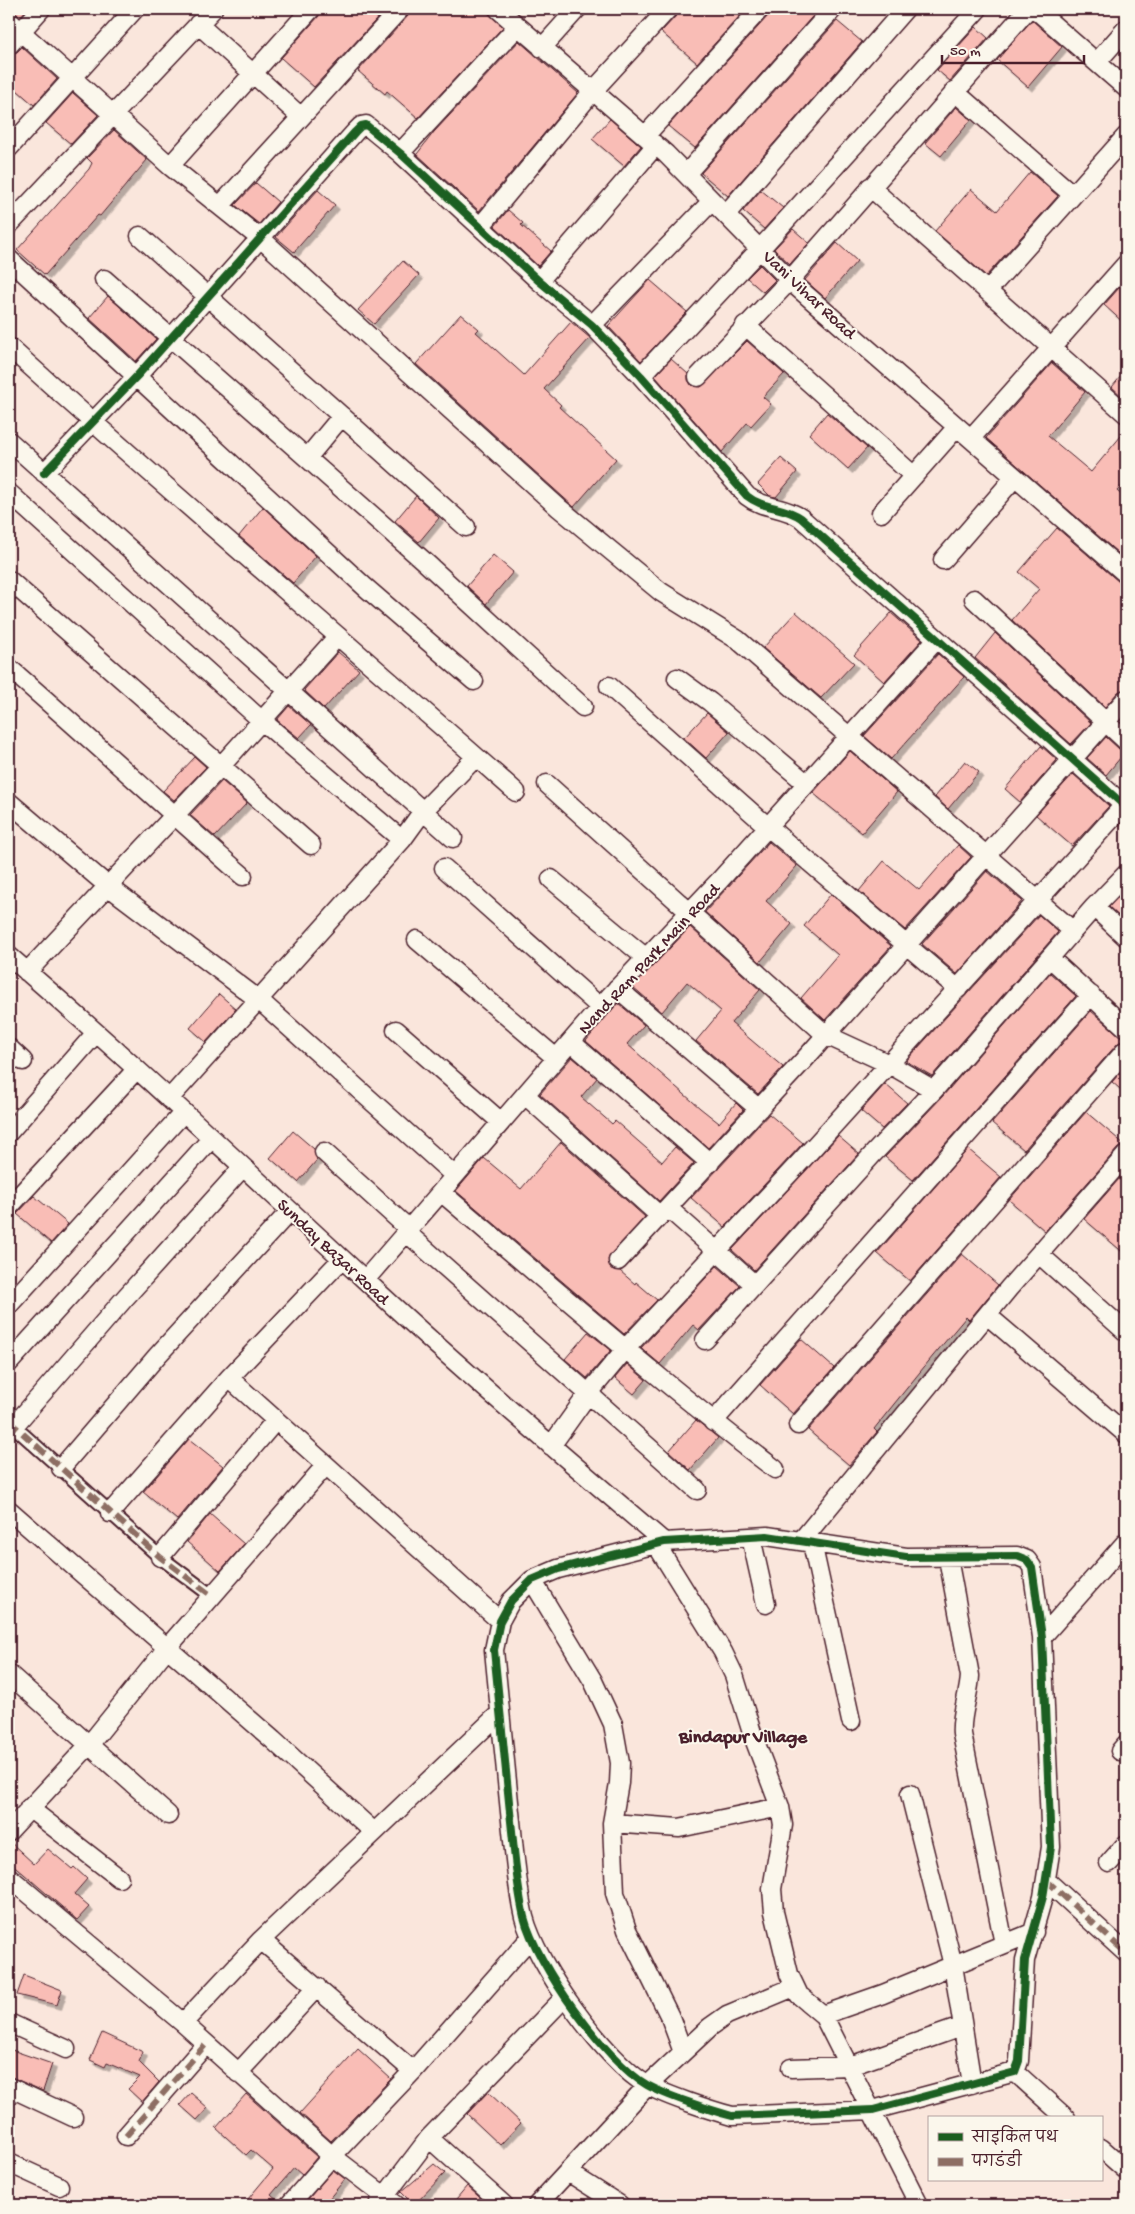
<svg xmlns="http://www.w3.org/2000/svg" width="1135" height="2214" viewBox="0 0 1135 2214" font-family="'Gochi Hand','Playpen Sans Deva',sans-serif">
  <style>
    .building { fill: #f9bdb6; stroke: #4a1f2b; filter: url(#shadow) }
    .lines { fill: none; stroke-linecap: round; stroke-linejoin: round }
    .pedestrian-casing { stroke: #4a1f2b; stroke-width: 16 }
    .minor-casing { stroke: #4a1f2b; stroke-width: 21 }
    .pedestrian { stroke: #fbf7ec; stroke-width: 12 }
    .minor { stroke: #fbf7ec; stroke-width: 18 }
    .quiet { stroke: #8d6e63; stroke-width: 6; stroke-dasharray: 12 6; stroke-linecap: butt }
    .cycleway-casing { stroke: #fbf7ec; stroke-width: 11 }
    .cycleway { stroke: #1b5e20; stroke-width: 8 }
    .labels { text-anchor: middle; stroke-width: 4; stroke-linejoin: round; paint-order: stroke }
    .street-label { font-size: 18px; fill: #4a1f2b; stroke: #fbf7ec }
    .neighbourhood-label { font-size: 19px; font-weight: bold; fill: #4a1f2b; stroke: #fbf7ec }
  </style>
  <defs>
    <filter id="shadow"><feDropShadow dx="4.5" dy="4.5" stdDeviation="0" flood-color="#0004"/></filter>
  </defs>
  <rect width="100%" height="100%" fill="#fae6dc"/>
  <filter id="ink" filterUnits="userSpaceOnUse"><feTurbulence type="fractalNoise" baseFrequency=".02" numOctaves="2"/><feDisplacementMap in="SourceGraphic" scale="10" xChannelSelector="R" yChannelSelector="G"/><feConvolveMatrix kernelMatrix="1 2 1 2 8 2 1 2 1" color-interpolation-filters="sRGB"/></filter>
  <g filter="url(#ink)">
    <path class="building" d="M9,9H27L20,17Z
      M321,9H386L314,87L281,58L319,16Z
      M410,9H484L503,27L418,118L387,91L385,94L358,71L408,16Z
      M678,9H746L697,63L661,32L676,16Z
      M770,9H819L695,148L668,126L768,16Z
      M1032,20L1062,47L1028,87L997,60Z
      M837,21L862,42L728,196L701,173Z
      M976,27L988,38L950,81L937,70Z
      M519,41L578,93L479,211L417,154L434,132Z
      M22,47L57,79L34,105L9,83V55L17,52Z
      M73,93L98,115L71,144L46,123Z
      M956,107L971,120L941,156L925,143Z
      M610,119L641,146L624,166L592,139Z
      M114,130L147,160L100,216L98,215L45,275L17,250L89,169L92,163L87,158Z
      M1030,172L1058,196L986,276L935,231L971,189L997,211Z
      M256,183L278,202L259,224L235,205Z
      M318,190L335,205L294,252L276,237Z
      M761,190L783,208L764,229L743,211Z
      M508,210L523,223L521,225L551,251L538,266L495,226Z
      M793,229L809,243L790,264L774,249Z
      M837,243L857,261L825,298L805,280Z
      M403,261L419,275L374,324L358,310Z
      M760,265L775,280L763,292L747,278Z
      M650,280L687,312L641,361L608,326Z
      M1126,280V325L1104,305Z
      M108,296L156,339L136,361L89,318Z
      M461,314L479,329L476,332L524,375L571,322L590,338L544,389L561,405L559,407L616,459L574,507L416,364Z
      M747,341L784,374L763,397L771,404L751,426L747,423L722,452L655,376L671,359L688,374V380L691,385L701,387Z
      M1052,363L1085,392L1048,436L1091,472L1126,430V481L1117,491L1126,499V560L986,438Z
      M1126,370V400L1112,387Z
      M827,413L867,448L848,469L809,434Z
      M781,458L797,472L776,497L770,496L758,484Z
      M416,496L439,518L419,542L395,521Z
      M263,507L316,556L293,583L239,536Z
      M1057,528L1119,582L1126,584V689L1118,692L1105,707L1012,620L1039,589L1019,572Z
      M493,555L513,572L486,604L467,586Z
      M796,612L854,663L821,698L763,648Z
      M891,613L922,640L884,682L854,655Z
      M995,633L1091,723L1071,744L975,658Z
      M338,652L359,670L324,709L304,690Z
      M938,654L964,677L891,759L864,736Z
      M289,706L311,725L299,738L277,720Z
      M707,713L729,732L706,758L684,738Z
      M1106,737L1119,749L1126,751L1106,775L1087,758Z
      M1041,746L1057,760L1020,802L1005,789Z
      M850,751L897,792L862,833L813,793Z
      M195,757L206,767L174,800L163,791Z
      M965,761L979,772L948,809L935,797Z
      M1073,774L1109,806L1072,846L1036,815Z
      M222,781L247,803L215,837L190,815Z
      M769,842L797,866L766,901L792,924L760,962L705,912Z
      M958,845L971,857L905,930L859,891L884,861L919,890Z
      M987,871L1022,901L957,974L922,944Z
      M1126,889V923L1109,907Z
      M831,894L891,946L825,1020L801,998L838,955L804,926Z
      M1039,915L1058,932L932,1076L906,1061Z
      M690,927L760,990L731,1023L783,1067L758,1094L696,1041L721,1011L687,982L662,1012L633,987Z
      M1050,973L1076,996L913,1180L885,1157L942,1097Z
      M219,994L236,1009L206,1042L190,1028Z
      M618,1003L644,1025L627,1044L700,1108L719,1123L736,1103L743,1110L708,1148L586,1041Z
      M1091,1011L1125,1040L1118,1043L1024,1150L992,1123Z
      M572,1057L597,1078L581,1097L612,1124L615,1121L662,1162L675,1147L694,1163L659,1201L540,1094Z
      M1126,1066V1094L1112,1082Z
      M885,1084L907,1103L882,1129L861,1111Z
      M1086,1112L1125,1145L1118,1148L1045,1231L1009,1200Z
      M769,1114L803,1143L725,1227L691,1198Z
      M293,1131L314,1149L317,1160L298,1182L270,1158Z
      M838,1136L859,1154L754,1270L732,1250Z
      M561,1142L645,1217L608,1259L611,1269L620,1271L635,1284L636,1282L657,1300L624,1334L456,1191L484,1158L521,1189Z
      M968,1149L1001,1177L910,1281L877,1253Z
      M1126,1171V1255L1084,1219Z
      M34,1196L68,1224L51,1243L17,1214Z
      M962,1254L998,1285L969,1320L966,1317L933,1356L894,1404L874,1429L877,1432L849,1465L808,1430Z
      M717,1266L740,1286L699,1330L693,1325L660,1364L641,1348Z
      M588,1332L611,1350L587,1378L565,1359Z
      M801,1339L834,1368L793,1414L760,1385Z
      M627,1364L646,1380L634,1394L615,1378Z
      M696,1420L718,1438L690,1470L669,1451Z
      M189,1439L223,1466L177,1520L143,1492Z
      M210,1514L244,1544L220,1571L187,1542Z
      M9,1841L34,1864L48,1849L72,1869L74,1867L87,1879L74,1894L89,1907L77,1920L9,1861Z
      M24,1975L62,1990L57,2005L17,1995Z
      M102,2033L143,2052L139,2062L159,2082L142,2102L128,2089L140,2077L107,2063L105,2067L90,2060Z
      M9,2049L52,2064L43,2091L9,2076Z
      M358,2049L391,2079L331,2141L300,2113Z
      M488,2092L521,2123L500,2145L467,2114Z
      M191,2093L208,2108L197,2120L180,2105Z
      M246,2094L317,2157L302,2175L294,2168L271,2195L279,2202V2205H243L273,2169L251,2150L246,2155L216,2128Z
      M434,2164L445,2173L414,2205L401,2192Z
      M333,2170L345,2179L324,2205H303Z
      M467,2186L488,2205H451Z"/>
    <g class="lines">
      <defs>
        <path id="pedestrian" d="M9,1422L160,1557L212,1596"/>
        <path id="minor" d="M498,9L666,154L797,287L1126,574
          M1035,9L1126,88
          M9,21L170,166L267,244L559,508L661,592L738,640L1073,931
          M198,24L301,117
          M9,45L41,9
          M542,48L577,9
          M1097,62L1126,29
          M954,91L1073,195
          M645,136L760,9
          M9,148L135,9
          M400,153L518,26
          M170,166L311,9
          M686,174L833,9
          M870,187L1126,414
          M220,206L400,9
          M726,214L905,9
          M9,225L213,9
          M480,227L593,91L668,9
          M140,236L466,527
          M9,259L365,587L474,681
          M104,279L425,562L583,707
          M539,281L656,145
          M988,290L1126,136
          M592,325L712,201
          M745,325L914,476
          M9,347C176,498 348,643 516,792
          M641,376L760,249L978,9
          M698,377L790,280L1028,9
          M971,438L1126,264
          M9,441L453,838
          M307,458L342,416
          M44,473L137,376L355,132L361,126L366,125L400,153L539,281L592,325L641,376L747,496C763,509 784,506 801,518L1126,807
          M9,493L261,720L402,840
          M881,513L957,427
          M943,560L1015,477
          M9,580L311,845
          M974,599L1126,741
          M9,668C88,736 164,807 243,876
          M677,678L710,702L806,783
          M609,686L767,826L958,989
          M547,784L826,1035L889,1064L934,1090
          M9,802L108,886L259,1000L455,1176
          M444,868L600,1007
          M551,879L646,958
          M1094,907L1126,937
          M417,940L556,1058
          M9,956C130,1060 247,1171 365,1280C462,1370 563,1456 664,1542
          M1050,958L1126,1028
          M27,972L220,767L338,636
          M617,988L759,1109
          M396,1030L501,1122
          M571,1042L710,1163
          M9,1048L23,1061
          M525,1095L660,1216
          M169,1099L402,840L423,811L476,757
          M9,1132L95,1034
          M324,1152L409,1229
          M441,1192C551,1286 660,1381 775,1469
          M9,1207L136,1070
          M668,1208L755,1285
          M406,1232L697,1490
          M1039,1254L1126,1332
          M618,1261L803,1061L1126,699
          M365,1280L611,995L720,880L936,640
          M9,1305L184,1112
          M987,1315L1126,1434
          M705,1340L874,1153L934,1090L1094,907L1126,874
          M9,1363L212,1138
          M229,1378L500,1621
          M713,1422L1091,995
          M798,1425L1126,1050
          M14,1426L124,1299L243,1167
          M551,1446L588,1394L628,1346L801,1161L1126,803
          M61,1468L157,1356L290,1211
          M9,1510L273,1740L374,1832
          M110,1513L229,1378L342,1259
          M767,1536L906,1557L1017,1556L1027,1560L1032,1567L1042,1637L1051,1847L1043,1897L1025,1960L1019,2061L1015,2072L873,2110L732,2116C710,2110 667,2096 647,2085C605,2061 536,1964 524,1917C516,1883 514,1847 510,1812C505,1758 499,1704 494,1650L500,1621L511,1601L532,1580L558,1569L664,1542Z
          M751,1537L766,1604
          M801,1541L1009,1288L1126,1155
          M812,1543L851,1721
          M656,1544L723,1652L734,1675L753,1736L780,1807L783,1825L772,1889L774,1912L789,1974L799,1995L823,2015L919,2205
          M160,1557L276,1420
          M948,1558L970,1676C969,1696 960,1715 962,1734L1004,1944
          M532,1580L593,1681L613,1724L620,1763L619,1783L612,1823L615,1893L627,1930L670,2017L683,2052
          M1042,1637L1126,1542
          M9,1674L168,1815
          M1120,1751L1126,1744
          M910,1794L953,1965L972,2084
          M29,1808L119,1878
          M612,1823L679,1828L780,1807
          M9,1831L89,1745L167,1648L326,1465
          M1109,1863L1126,1844
          M9,1877L183,2023L332,2156L396,2205
          M1046,1880L1126,1953
          M261,1940L500,1713
          M823,2015L883,1994L1034,1932
          M9,2023L66,2049
          M183,2023L261,1940L413,2071
          M791,2068L850,2066L961,2027
          M1015,2072L1066,2118
          M238,2073L317,1987
          M9,2087L73,2117
          M126,2136L206,2044
          M429,2138L504,2205
          M1101,2148L1126,2170
          M9,2163L59,2186
          M568,2172L620,2205
          M289,2205L332,2156L413,2071L531,1937
          M378,2205L429,2138L564,1998
          M537,2205L648,2085L710,2027L727,2015L794,1987"/>
      </defs>
      <use href="#pedestrian" class="pedestrian-casing"/>
      <use href="#minor" class="minor-casing"/>
      <use href="#pedestrian" class="pedestrian"/>
      <use href="#minor" class="minor"/>
      <path class="quiet" d="M9,1421L160,1557L212,1596
        M1046,1880L1126,1953
        M126,2136L206,2044"/>
      <defs>
        <path id="cycleway" d="M44,473L137,376L355,132L361,126L366,125L400,153L539,281L592,325L641,376L747,496C763,509 784,506 801,518L1126,807
          M767,1536L906,1557L1017,1556L1027,1560L1032,1567L1042,1637L1051,1847L1043,1897L1025,1960L1019,2061L1015,2072L873,2110L732,2116C710,2110 667,2096 647,2085C605,2061 536,1964 524,1917C516,1883 514,1847 510,1812C505,1758 499,1704 494,1650L500,1621L511,1601L532,1580L558,1569L664,1542Z"/>
      </defs>
      <use href="#cycleway" class="cycleway-casing"/>
      <use href="#cycleway" class="cycleway"/>
    </g>
  </g>
  <g class="labels">
    <g class="street-label">
      <text transform="translate(810 294) rotate(43)" y="6">Vani Vihar Road</text>
      <text transform="translate(648 958) rotate(-47)" y="6">Nand Ram Park Main Road</text>
      <text transform="translate(334 1251) rotate(43)" y="6">Sunday Bazar Road</text>
    </g>
    <g class="neighbourhood-label">
      <text x="743" y="1742">Bindapur Village</text>
    </g>
  </g>
  <rect width="1135" height="2214" fill="none" stroke="#fbf7ec" stroke-width="30"/>
  <rect x="15" y="15" width="1105" height="2184" fill="none" stroke="#4a1f2b" stroke-width="2" filter="url(#ink)"/>
  <rect x="928" y="2116" width="175" height="65" fill="#fbf7ec" stroke="#b4a19f"/>
  <rect x="938" y="2133" width="25" height="8" fill="#1b5e20" stroke="#b4a19f"/>
  <text x="972" y="2142" font-size="15" fill="#4a1f2b">साइकिल पथ</text>
  <rect x="938" y="2158" width="25" height="8" fill="#8d6e63" stroke="#b4a19f"/>
  <text x="972" y="2166" font-size="15" fill="#4a1f2b">पगडंडी</text>
  <path d="M942 55v8h142v-8" fill="none" stroke="#4a1f2b" stroke-width="2.5"/>
  <text x="950" y="55" font-size="15" fill="#4a1f2b" stroke="#fbf7ec" stroke-width="4" paint-order="stroke">50 m</text>
</svg>
